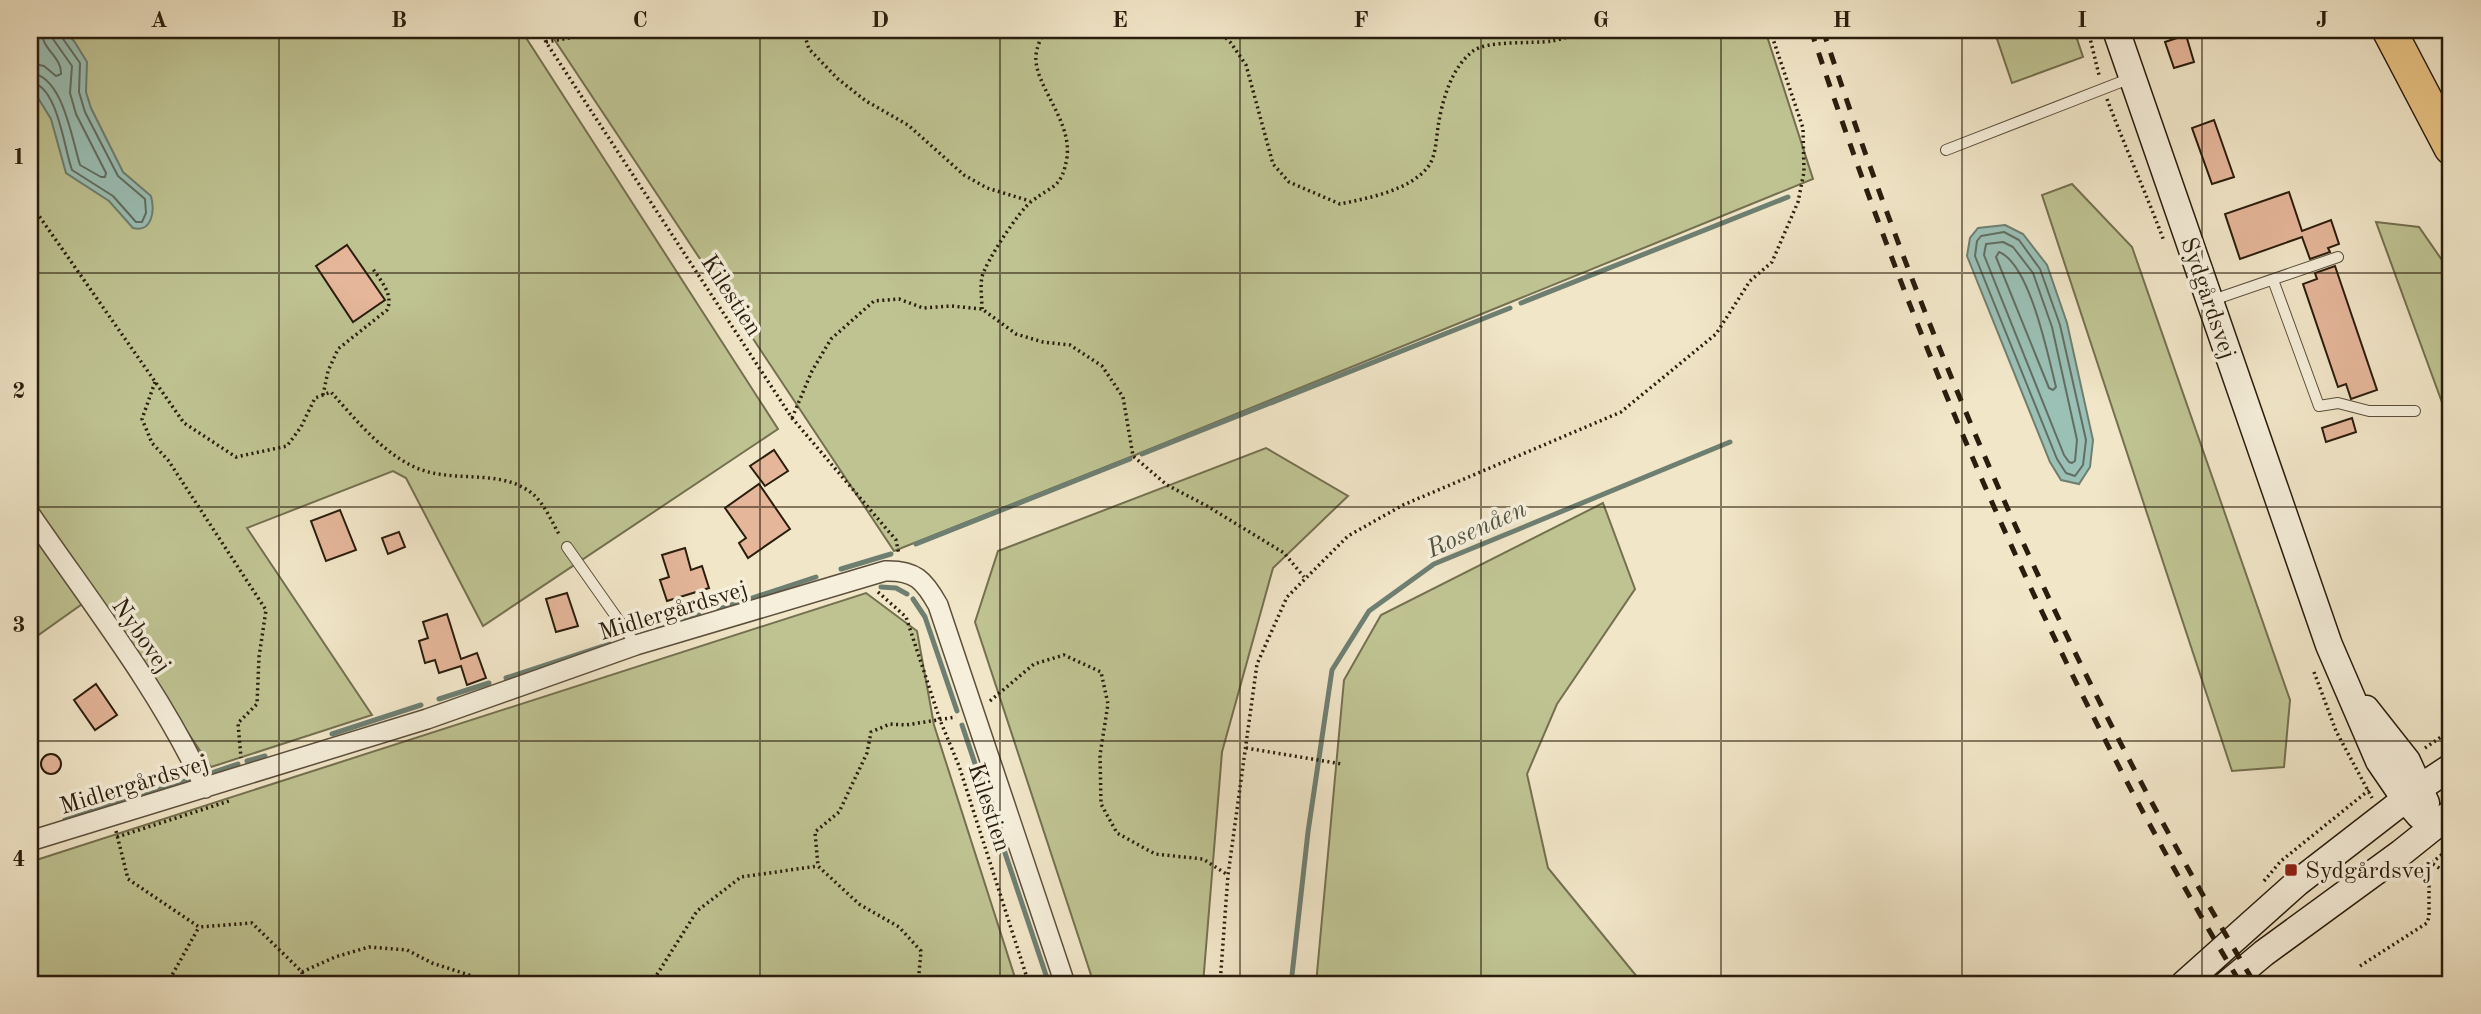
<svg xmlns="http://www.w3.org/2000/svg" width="2481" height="1014" viewBox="0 0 2481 1014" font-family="'Old Standard TT',serif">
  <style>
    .green { fill: #bfc392; stroke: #747050; stroke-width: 2 }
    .water { fill: #9bc0b6; stroke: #6e7f72; stroke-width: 2 }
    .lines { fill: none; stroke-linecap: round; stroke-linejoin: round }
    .shore { stroke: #626e62; stroke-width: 2 }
    .stream { stroke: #6e7f72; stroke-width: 5 }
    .building { fill: #e5b69a; stroke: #2a1d0d; stroke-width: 2 }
    .lane-casing { stroke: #5c4f3c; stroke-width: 12 }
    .street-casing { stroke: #5c4f3c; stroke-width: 22 }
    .secondary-casing { stroke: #2a1d0d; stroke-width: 29 }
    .highway-casing { stroke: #2a1d0d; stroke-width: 36 }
    .path { stroke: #2a1d0d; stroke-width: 3.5; stroke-dasharray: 2 3.5; stroke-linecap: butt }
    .lane { stroke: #f6efdb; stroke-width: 10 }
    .street { stroke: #f6efdb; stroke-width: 19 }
    .secondary { stroke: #f6efdb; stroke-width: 26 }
    .highway { stroke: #e8c384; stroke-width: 33 }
    .rail { stroke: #2a1d0d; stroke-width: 5; stroke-dasharray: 12 12; stroke-linecap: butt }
    .grid { fill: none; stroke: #2a1d0d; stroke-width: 2; stroke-opacity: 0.55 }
    .poi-dot { fill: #8f2418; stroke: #f6efdb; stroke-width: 2.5 }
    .labels { text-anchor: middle; stroke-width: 7; stroke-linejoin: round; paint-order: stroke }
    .street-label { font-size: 24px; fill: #2a1d0d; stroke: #f6efdb }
    .poi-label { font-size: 24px; fill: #2a1d0d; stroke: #f6efdb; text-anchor: start }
    .water-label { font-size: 26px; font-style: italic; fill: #525648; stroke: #f6efdb }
    .neatline { fill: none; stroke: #2a1d0d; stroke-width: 2.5 }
    .grid-label { font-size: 23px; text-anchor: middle; font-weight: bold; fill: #2a1d0d }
  </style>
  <rect width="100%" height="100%" fill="#f1e6c8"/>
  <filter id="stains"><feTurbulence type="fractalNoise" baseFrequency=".00286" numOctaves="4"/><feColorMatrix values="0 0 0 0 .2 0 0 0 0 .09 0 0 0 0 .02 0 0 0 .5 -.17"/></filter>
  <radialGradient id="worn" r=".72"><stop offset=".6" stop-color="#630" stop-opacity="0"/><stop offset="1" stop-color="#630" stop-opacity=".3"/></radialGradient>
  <path class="green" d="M30,30H521L778,429L483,626L406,478L393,471L247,528L372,715L211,767L95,595L30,641Z
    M548,30H1765L1813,179L1133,456L894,551Z
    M1994,30H2074L2083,57L2012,83Z
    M2072,184L2132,247L2290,700L2284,767L2232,771L2042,195Z
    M2376,222L2419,227L2451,273V427Z
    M1266,448L1348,496L1273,568L1222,752L1203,984H1094L975,622L998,551Z
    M1603,503L1635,589L1557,704L1527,774L1548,868L1643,984H1316L1344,680L1381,615Z
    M866,593L917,631L934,725L1017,984H30V862Z"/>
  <path class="water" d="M30,30H62L74,41L87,62L86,92L91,108L123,172L151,196C155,211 152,233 133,228L109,201L66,173L51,119L30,85Z
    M2005,225L2023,234L2047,265L2067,323L2093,440L2090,467L2079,484L2061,480L2050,462L1967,256L1970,238L1978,228Z"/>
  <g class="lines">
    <path class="shore" d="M30,63L44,66L56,76L61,74C62,57 42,50 41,30
      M30,73C63,75 72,140 80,165L101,177H105L106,173L76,114L70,93L72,66L53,39L51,30
      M30,82C58,85 64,149 72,170L113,196L136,222H142L146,213L145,199L118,176L85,112L79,92L80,63L61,36L60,30
      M2004,232L2019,240L2040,269L2060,325L2086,440L2083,465L2075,476L2066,473L2057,459L1975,256L1977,241L1981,236Z
      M2003,242L2013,247L2033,273L2052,327L2077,440L2075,461L2072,463L2069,462L2064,455L1984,255L1986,244Z
      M1999,252C2030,264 2048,356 2056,387L2053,390L2049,388L1996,257Z"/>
    <path class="stream" d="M1521,303L1788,197
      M1142,454L1510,308
      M916,544L1130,459
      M841,569L891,554
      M881,587L896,588L907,594
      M913,599L925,617L957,711
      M719,609L816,577
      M659,628L699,615
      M506,678L610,644
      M439,699L489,683
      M962,725L1049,984
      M332,734L421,705
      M247,761L265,756
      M214,772L238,764
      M65,820L189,780
      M1291,984L1308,832L1332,670L1369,611L1434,564L1730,442"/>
  </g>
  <path class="building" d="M2186,35L2194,62L2174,68L2165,42Z
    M2214,120L2234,177L2212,184L2192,128Z
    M2289,192L2302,231L2331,220L2339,244L2328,248L2330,252L2310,259L2302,237L2240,259L2225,214Z
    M347,245L385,300L353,322L316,266Z
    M2335,266L2377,390L2351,399L2346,384L2338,387L2303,284L2317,279L2315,273Z
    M2352,418L2356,432L2326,442L2322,428Z
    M774,450L788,471L765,486L750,466Z
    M759,484L790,529L748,558L739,543L746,538L725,508Z
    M340,510L356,550L326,561L311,521Z
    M399,532L405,547L388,554L382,538Z
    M685,548L691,570L702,566L709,588L667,601L660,580L669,577L662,555Z
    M567,593L578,626L556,632L546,599Z
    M447,614L461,659L477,653L486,678L467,685L461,666L439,673L435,660L425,663L419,641L428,638L423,622Z
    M96,684L117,715L95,730L74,700Z
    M41 764a10 10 0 1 1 20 0a10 10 0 1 1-20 0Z"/>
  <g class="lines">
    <defs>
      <path id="lane" d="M1946,150L2131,78
        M2273,280L2319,406L2338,403L2369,411H2415
        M2210,301L2338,257
        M567,547L636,645"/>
      <path id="street" d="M30,514C91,603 160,690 205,788
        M30,841L427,719L636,645L885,571C915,570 924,580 938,605L1065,984"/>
      <path id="secondary" d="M2116,30L2329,645L2379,761L2405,799L2419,815L2434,826
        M2366,709L2407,761L2426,803
        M2184,984L2297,883L2421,787L2451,767
        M2227,984L2264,953L2401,853L2451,813"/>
      <path id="highway" d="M2389,30L2451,148"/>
    </defs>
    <use href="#lane" class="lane-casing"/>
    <use href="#street" class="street-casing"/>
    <use href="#secondary" class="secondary-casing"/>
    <use href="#highway" class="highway-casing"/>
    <path class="path" d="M541,30L546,42L792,418L896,540L899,555
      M803,30L809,49L838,79L866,101L908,125L964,175L987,188L1030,201
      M1218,30L1231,43L1246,65L1273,164L1289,182L1340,204C1368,198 1408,191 1427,168C1436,158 1436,140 1438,127C1442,101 1451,68 1473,51C1487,40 1533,44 1552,41C1563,39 1577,34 1587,30
      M2088,30L2099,75
      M546,42L586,35L600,30
      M2107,99C2125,147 2146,193 2164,241
      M30,203L184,423L236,457L287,446L301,427L315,398L331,392C357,421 387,459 425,471C461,482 504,469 534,495C545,505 553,524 560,536
      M982,309C982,299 980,287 982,277C985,263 1020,209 1032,201C1053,185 1062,188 1067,157C1072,120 1033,84 1036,55C1037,46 1041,38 1045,30
      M155,382L142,419L152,443L168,460L266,610L259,657L257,704L238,723L241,758
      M323,395L328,371L338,349L387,310C394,295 381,281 373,269
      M792,418L812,371L831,339L874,301L899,299L923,308L951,306L982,309L1016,334L1043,342L1070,345L1102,366L1123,397L1133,456L1167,485L1207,506L1284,553L1304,577
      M878,592L906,617L940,720L959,766L1029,984
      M2314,672L2336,731L2372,798
      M990,701L1034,664L1064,655L1101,672L1108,704L1100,755L1101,804L1117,833L1155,854L1203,859L1228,875
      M1246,748L1342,764
      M2425,748L2451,730
      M116,831L128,879L199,927L252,923L302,972L303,984
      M117,837L229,801
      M2433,864L2451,876
      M2421,866L2434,861L2451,847
      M2264,881L2281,861L2369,790
      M2360,966L2427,923L2429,917V878L2432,863
      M302,972L335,957L369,947L407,950L432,963L497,984
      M167,984L199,927
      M651,984L697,911L741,877L818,866
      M918,984L921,951L899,927L859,904L818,866L815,832L839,812L867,753L871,732L890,724L906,725L956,717
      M1220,984L1228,875L1257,664L1287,597L1348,536L1403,505L1621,412L1716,334L1750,281L1772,262L1798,202L1804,172L1803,128L1770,30"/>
    <use href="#lane" class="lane"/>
    <use href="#street" class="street"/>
    <use href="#secondary" class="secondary"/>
    <use href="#highway" class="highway"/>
    <path class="rail" d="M1811,30C1921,362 2060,684 2241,984
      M1823,30C1933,363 2074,683 2255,984"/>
  </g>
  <path class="grid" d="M279,30V984M519,30V984M760,30V984M1000,30V984M1240,30V984M1481,30V984M1721,30V984M1962,30V984M2202,30V984M30,273H2451M30,507H2451M30,741H2451"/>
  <rect class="poi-dot" x="2284" y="863" width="14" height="14" rx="3.5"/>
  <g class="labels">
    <g class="street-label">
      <text transform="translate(732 295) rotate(57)" y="8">Kilestien</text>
      <text transform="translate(2209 298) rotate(71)" y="8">Sydgårdsvej</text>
      <text transform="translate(673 610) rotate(-17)" y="8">Midlergårdsvej</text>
      <text transform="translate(142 635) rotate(55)" y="8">Nybovej</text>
      <text transform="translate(134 784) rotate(-17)" y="8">Midlergårdsvej</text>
      <text transform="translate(990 807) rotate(72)" y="8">Kilestien</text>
    </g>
    <g class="poi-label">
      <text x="2305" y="878">Sydgårdsvej</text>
    </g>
    <g class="water-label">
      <text transform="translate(1476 528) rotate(-24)" y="9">Rosenåen</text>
    </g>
  </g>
  <rect width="2481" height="1014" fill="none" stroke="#f1e6c8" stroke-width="77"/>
  <rect x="38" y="38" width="2404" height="938" class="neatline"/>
  <g class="grid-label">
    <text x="159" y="27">A</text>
    <text x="399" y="27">B</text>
    <text x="640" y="27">C</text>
    <text x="880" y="27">D</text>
    <text x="1120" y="27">E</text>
    <text x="1361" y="27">F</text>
    <text x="1601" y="27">G</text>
    <text x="1842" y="27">H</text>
    <text x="2082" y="27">I</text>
    <text x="2322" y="27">J</text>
    <text x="19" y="164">1</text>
    <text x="19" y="398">2</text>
    <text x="19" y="632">3</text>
    <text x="19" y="866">4</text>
  </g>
  <rect width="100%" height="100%" filter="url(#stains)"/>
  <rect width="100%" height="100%" fill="url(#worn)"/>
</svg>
